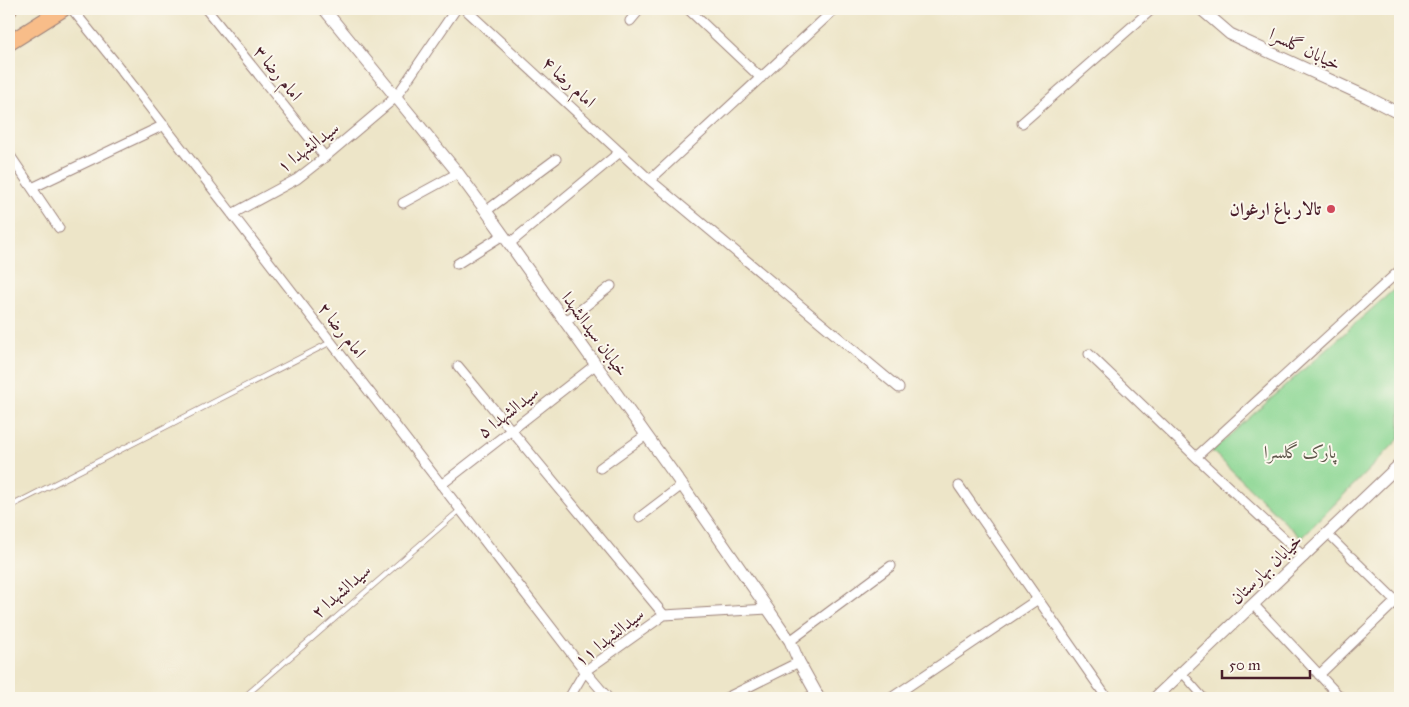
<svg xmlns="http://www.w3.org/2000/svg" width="1409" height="707" viewBox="0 0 1409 707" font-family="'IM FELL Great Primer',Amiri,serif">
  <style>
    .green { fill: #8dd794; stroke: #6c7b60 }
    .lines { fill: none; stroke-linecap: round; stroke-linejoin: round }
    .service-casing { stroke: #9c827a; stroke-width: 6 }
    .pedestrian-casing { stroke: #9c827a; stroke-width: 9 }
    .minor-casing { stroke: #9c827a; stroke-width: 11 }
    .tertiary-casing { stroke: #9c827a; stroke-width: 13 }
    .primary-casing { stroke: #9c827a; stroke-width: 17 }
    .service { stroke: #fff; stroke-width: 4.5 }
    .pedestrian { stroke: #fff; stroke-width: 7 }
    .minor { stroke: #fff; stroke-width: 9 }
    .tertiary { stroke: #fff; stroke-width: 11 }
    .primary { stroke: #f8bd89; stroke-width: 15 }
    .poi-dot { fill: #d1495b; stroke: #fbf7ec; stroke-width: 2 }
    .labels { text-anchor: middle; stroke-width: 4; stroke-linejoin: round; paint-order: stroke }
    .street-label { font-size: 18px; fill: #4a1f2b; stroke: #fbf7ec }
    .poi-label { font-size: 18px; font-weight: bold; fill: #4a1f2b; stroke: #fbf7ec; text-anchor: end }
    .park-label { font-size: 18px; fill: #5e564a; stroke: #fbf7ec }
  </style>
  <rect width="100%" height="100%" fill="#fbf7ec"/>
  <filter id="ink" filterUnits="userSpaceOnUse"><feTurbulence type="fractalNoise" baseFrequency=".02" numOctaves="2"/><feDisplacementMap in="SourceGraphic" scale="10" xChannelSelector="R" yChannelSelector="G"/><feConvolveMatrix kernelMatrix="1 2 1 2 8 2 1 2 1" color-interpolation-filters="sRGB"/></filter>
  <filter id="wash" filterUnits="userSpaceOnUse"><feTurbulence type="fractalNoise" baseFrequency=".0096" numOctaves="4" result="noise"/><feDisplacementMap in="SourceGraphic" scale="20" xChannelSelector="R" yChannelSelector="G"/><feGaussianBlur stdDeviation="1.12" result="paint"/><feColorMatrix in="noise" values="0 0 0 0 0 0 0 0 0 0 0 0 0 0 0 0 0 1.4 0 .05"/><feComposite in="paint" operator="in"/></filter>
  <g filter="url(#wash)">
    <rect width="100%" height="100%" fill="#ede5c8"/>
    <path class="green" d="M1400,284V438L1301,538L1212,451Z"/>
  </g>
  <g filter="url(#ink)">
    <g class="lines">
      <defs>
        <path id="service" d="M9,507L331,342
          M243,698L460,510"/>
        <path id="pedestrian" d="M1328,534L1351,557
          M1182,673L1204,698"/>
        <path id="minor" d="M72,9L114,61L585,671L608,698
          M206,9L325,157
          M465,9L650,180L899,388
          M688,9L761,78
          M630,21L640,9
          M1022,123L1152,9
          M9,154L59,228
          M650,180L835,9
          M32,188L164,125
          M403,203L458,173
          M486,211L556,159
          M232,214L297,179L325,157L396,97L456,9
          M509,244L620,152
          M457,264L503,235
          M565,322L611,286
          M1089,354L1196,457L1304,557
          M458,366L664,615
          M1196,457L1400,270
          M600,468L646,435
          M441,485L595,365
          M959,486L1107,698
          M640,517L682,485
          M1351,557L1399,604
          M1254,605L1341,698
          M790,641L891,566
          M1319,675L1396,601
          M569,698L585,671L664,615L768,609
          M726,698L799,662
          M807,698L816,694
          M891,698L1038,599"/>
        <path id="tertiary" d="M324,9L458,173L486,211L682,485L768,609L790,641L799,662L819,698
          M1201,9L1230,34L1367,97L1400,114
          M1155,698L1400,464"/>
        <path id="primary" d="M9,10L10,9
          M9,43L63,9"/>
      </defs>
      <use href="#service" class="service-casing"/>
      <use href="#pedestrian" class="pedestrian-casing"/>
      <use href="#minor" class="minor-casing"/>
      <use href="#tertiary" class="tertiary-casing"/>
      <use href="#primary" class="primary-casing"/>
      <use href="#service" class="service"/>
      <use href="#pedestrian" class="pedestrian"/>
      <use href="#minor" class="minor"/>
      <use href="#tertiary" class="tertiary"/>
      <use href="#primary" class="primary"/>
    </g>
  </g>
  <circle class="poi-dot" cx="1331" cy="209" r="5"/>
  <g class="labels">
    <g class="street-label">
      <text transform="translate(1305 49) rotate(25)" y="6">خیابان گلسرا</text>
      <text transform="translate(278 73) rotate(51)" y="6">امام رضا ۳</text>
      <text transform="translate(569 82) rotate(43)" y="6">امام رضا ۴</text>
      <text transform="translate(308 147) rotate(-37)" y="6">سیدالشهدا ۱</text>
      <text transform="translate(342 330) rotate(52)" y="6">امام رضا ۲</text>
      <text transform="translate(595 334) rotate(54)" y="6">خیابان سیدالشهدا</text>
      <text transform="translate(508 412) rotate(-38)" y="6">سیدالشهدا ۵</text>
      <text transform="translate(1266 569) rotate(-44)" y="6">خیابان بهارستان</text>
      <text transform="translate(341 591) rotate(-41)" y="6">سیدالشهدا ۲</text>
      <text transform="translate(609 637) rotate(-38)" y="6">سیدالشهدا ۱۱</text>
    </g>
    <g class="poi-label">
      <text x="1321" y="215">تالار باغ ارغوان</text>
    </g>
    <g class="park-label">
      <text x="1300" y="458">پارک گلسرا</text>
    </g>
  </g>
  <rect width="1409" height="707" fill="none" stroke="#fbf7ec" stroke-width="30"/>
  <path d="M1222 670v8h88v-8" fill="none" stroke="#4a1f2b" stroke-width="2.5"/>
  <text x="1229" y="670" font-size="15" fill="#4a1f2b" stroke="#fbf7ec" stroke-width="4" paint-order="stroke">50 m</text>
</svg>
